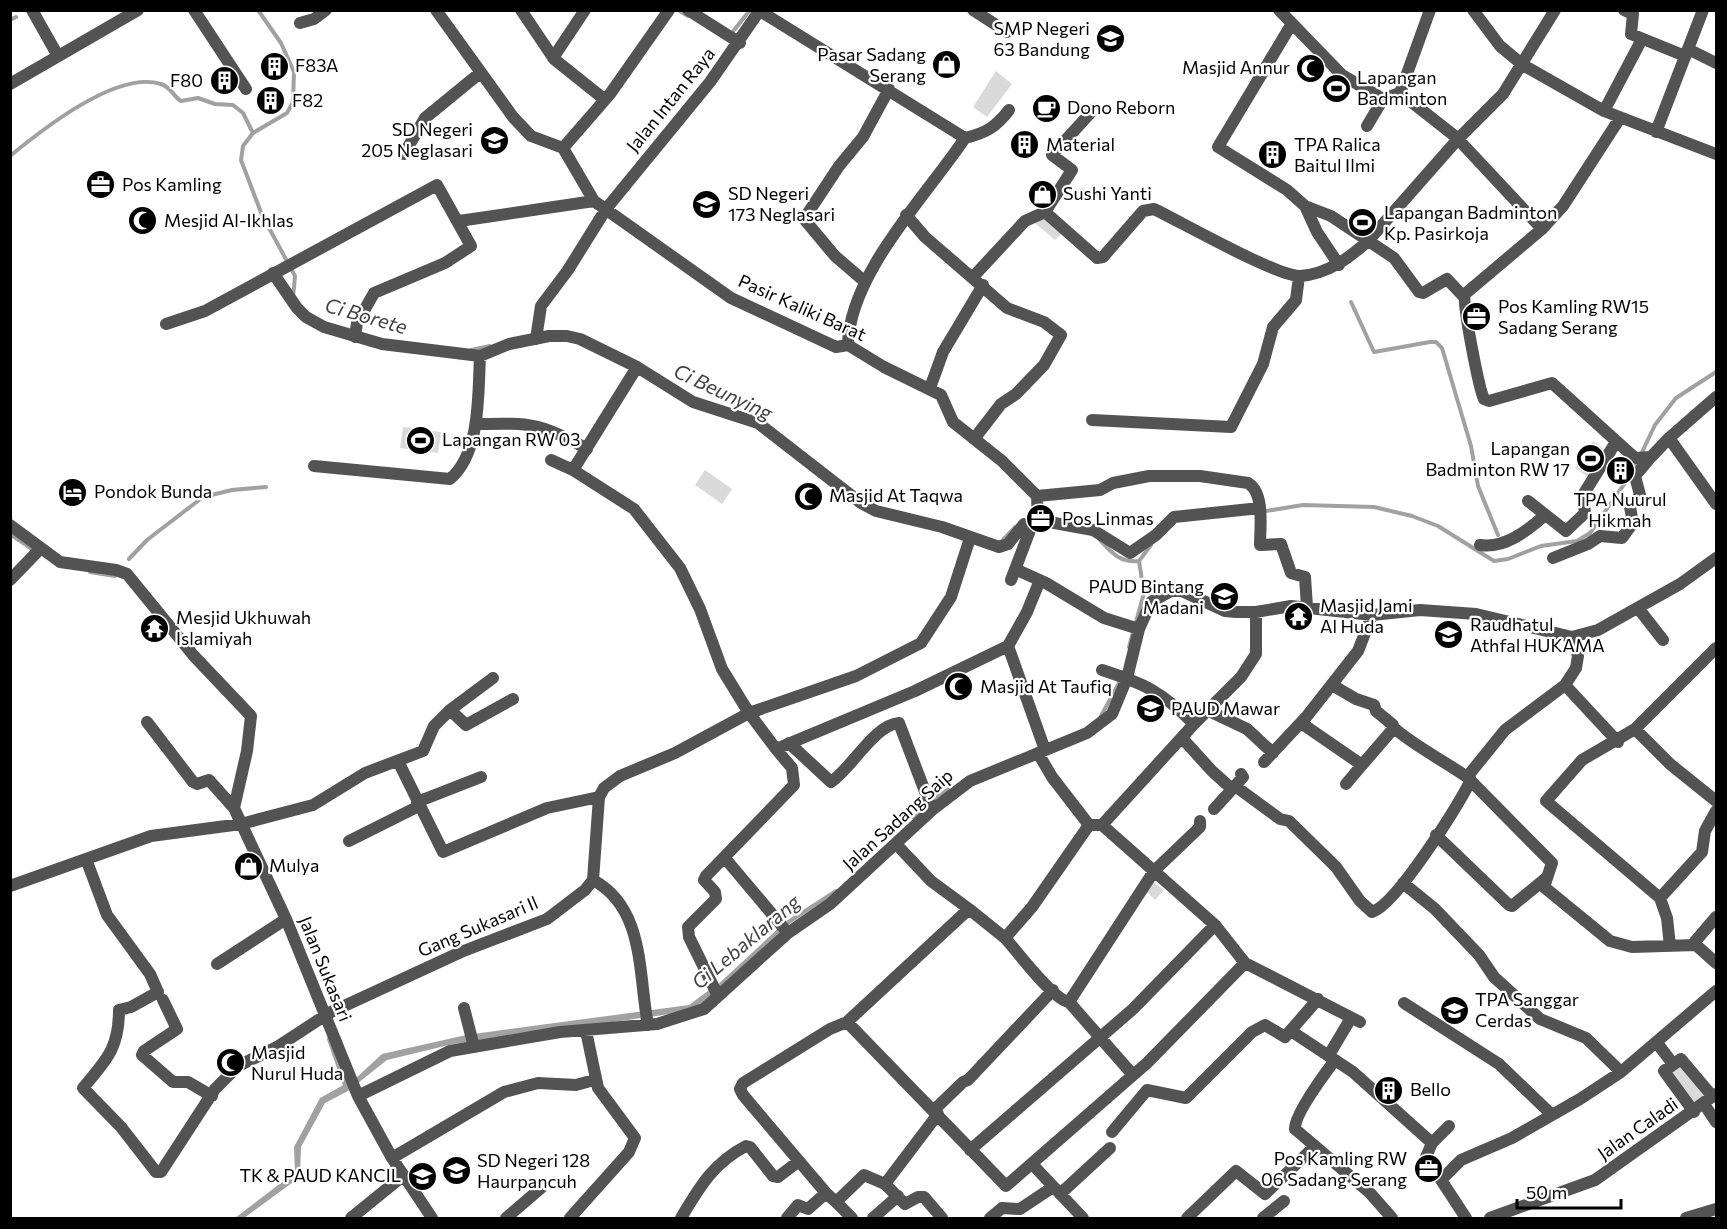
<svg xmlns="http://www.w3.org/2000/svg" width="1727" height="1229" viewBox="0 0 1727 1229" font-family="Commissioner,sans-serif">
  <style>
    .green { fill: #dadada }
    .water { fill: #a1a1a1 }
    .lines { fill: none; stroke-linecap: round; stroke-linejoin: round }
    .stream { stroke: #a1a1a1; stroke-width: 4 }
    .minor { stroke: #535353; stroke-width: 12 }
    .labels { text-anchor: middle; stroke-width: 4.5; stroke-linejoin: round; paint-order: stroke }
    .poi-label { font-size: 18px; fill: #000; stroke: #fff; text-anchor: start }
    .street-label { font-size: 18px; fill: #000; stroke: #fff }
    .water-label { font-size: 20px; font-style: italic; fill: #424242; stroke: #fff }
  </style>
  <rect width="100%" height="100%" fill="#fff"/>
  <path class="green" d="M996,71L1012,84L987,117L973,107Z
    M1329,77L1349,89L1342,99L1322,87Z
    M1362,212L1373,220L1363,234L1352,227Z
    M1045,216L1065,231L1055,240L1035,223Z
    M403,427L441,432L438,453L400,448Z
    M1593,441L1607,451L1588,477L1575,468Z
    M705,470L732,489L722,504L695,485Z
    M1154,882L1164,890L1155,900L1146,891Z
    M1680,1060L1711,1096L1694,1109L1665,1072Z"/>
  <path class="water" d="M716,985L719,990L692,1011L453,1044L387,1060L348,1091L325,1103L301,1147L300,1177L244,1218H235L295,1172L294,1147L320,1098L356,1078L382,1054L466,1035L689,1005Z"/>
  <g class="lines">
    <path class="stream" d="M258,10L281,43L294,72L293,102L287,113L253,133L243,146L241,160L262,215L295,276L293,298
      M678,10L688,16
      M10,20L16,17
      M731,34L750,10
      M10,156C43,129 117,70 161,84C171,87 173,96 181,101L198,98L215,104L233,105L243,113L253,133
      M1351,302L1374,352L1430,342H1436L1442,348L1471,446L1478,486L1498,535
      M471,350L490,346
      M1266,511L1303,505L1374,507L1412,516L1438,526L1494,561L1508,559L1541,546L1577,541L1590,533L1632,473L1655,425L1676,398L1716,372
      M10,534L35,551
      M1100,540C1112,553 1120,563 1139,561L1151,545
      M1000,543L1015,527
      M129,559L147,540L203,497L232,490L266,487
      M90,572L115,576
      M1129,647L1144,593L1139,561
      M1101,716L1119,683
      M914,818L936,797L952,787
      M717,988L787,923L836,891
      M329,1039L346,1088"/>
    <path class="minor" d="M32,10L58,56
      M194,10L246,89
      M436,10L513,117L531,136L563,148L594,201L731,298L836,347L848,345L884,367L941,395L953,422L1002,461L1037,496L1038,521
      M521,10L554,59L604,99
      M688,10L740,43
      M973,10L1007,32
      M1279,10L1342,75L1383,99L1400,93L1456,137L1542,229
      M1473,10L1500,46L1523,65L1604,111L1716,154
      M1624,10L1633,14L1631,34L1685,56
      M760,11L965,138
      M300,23L314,19L326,10
      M1291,25L1218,147L1287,190L1305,206L1331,216L1394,258L1419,292L1423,293L1447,279L1464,297
      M1688,49L1716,63
      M553,58L585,10
      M10,84L138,10
      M1400,93L1430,10
      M1604,111L1642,39
      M1620,118L1563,206L1542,229L1465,294C1462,302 1479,389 1484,399L1489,401L1552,383L1635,458L1651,457L1669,438
      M1367,126L1383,99
      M1656,132L1703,10
      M563,148L610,94L669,10
      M404,154L425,118L480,73
      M1305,206L1317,232L1339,265
      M1045,212L1097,258L1103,257L1143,211L1154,209C1181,222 1278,277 1300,276C1328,274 1349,258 1368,241L1458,139L1503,94L1555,10
      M906,215L925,237L1007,308L1044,322L1061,335L1044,365L1016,394L1001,404L974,439
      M459,221L594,201
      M273,273L297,308L306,317L324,327L382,344L480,356L509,344L549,336H567L580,339L637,367L693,402L758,423L861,503L876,511L942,527L999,547L1008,544L1024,524L1037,525
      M973,277L1025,221L1045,212L1072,170L1052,155L1094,109
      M864,281L835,256L804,219L839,166L863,137L889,89
      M166,324L205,311L437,185L471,246L445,263L374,293L357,323L355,337
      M536,339L541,306L568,270L606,209L710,82L760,10
      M848,345C849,274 927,195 965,138C986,133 996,127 1009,110
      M930,388L943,352L983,285
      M1716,397L1669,438L1716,504
      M1092,420L1231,427L1263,364L1273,327L1296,300L1299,276
      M477,424C529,423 540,422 587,449
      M551,460L573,470L634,509L680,568L700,609L722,669L749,713L776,749L915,691L1008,646L1027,612L1040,580
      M314,466L450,479C481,453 478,393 480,356
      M573,470L637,367
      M1037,496L1100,490L1113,483L1149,476H1200L1248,483C1265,493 1260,528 1260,545L1281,544L1291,573L1305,577L1307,607
      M1528,501L1566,531L1585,513L1583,495L1616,442
      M1038,520L1093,530L1130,553L1156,535L1174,517L1260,508
      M10,525L60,562L116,570L127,574L194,656L251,716L247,751L234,808L286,919L358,1096L392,1158L432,1218
      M1480,545C1504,549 1527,531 1544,516
      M1553,558L1588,544L1600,536L1622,538L1633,523L1630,507L1640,495L1635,476L1651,457
      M1015,569L1046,583L1104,618L1139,629
      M10,580L40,549
      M1011,580L1032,525
      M1638,608L1663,640
      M1572,637L1578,656L1576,668L1565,685L1505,730L1467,777L1552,863L1544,887L1610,941L1632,947L1696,945L1716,963
      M1008,646L1045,750
      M1102,670C1145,684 1161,691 1194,724
      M1565,685L1618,742
      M450,710L466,725L513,699
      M1207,710L1247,729L1273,753
      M147,722L193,782L197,784L209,780L234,808
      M1301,723L1362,765L1393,729V725L1376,711L1374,705L1356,699L1332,685
      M1394,728C1416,747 1443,760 1467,777
      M1635,729L1670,764L1716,801
      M1182,738L1212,771L1232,789
      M789,743L831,782C852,768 874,725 899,723L932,810
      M1038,753L1052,777L1089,825
      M398,761L443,852L547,808L599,797
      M1264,762L1307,716L1358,651L1372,615
      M1346,784L1362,765
      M1235,786L1243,777L1241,774
      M417,802L481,777
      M1214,809L1235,786L1280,819L1289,821L1336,867L1360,901L1372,912C1397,904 1457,807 1471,780
      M1102,825L1194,724L1241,677L1256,654V612
      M1436,835L1509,905L1512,906L1545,879
      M349,841L419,806
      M896,844L931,881L969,909
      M724,857L788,933
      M86,859L107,915L150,974L158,992L131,1007L119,1010C119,1049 106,1060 83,1088L121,1127L156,1172H161L215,1089L238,1066L277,1047L329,1013L461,952L547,919L585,890L593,880L599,797L604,788L620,776L675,753L749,713L856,676L921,643L951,597L970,538
      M593,880C645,908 638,973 648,1025
      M1403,883L1435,909L1479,955L1494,977L1540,1019L1586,1038L1621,1072
      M10,886L151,836L241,824L313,805L365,773L423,751L434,726L450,710L493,678
      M1660,898L1546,801L1582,760L1635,729L1716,648
      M1005,938C1017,951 1053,1000 1069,1002L1154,871L1200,827V821
      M1693,944L1716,917
      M1670,946L1667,918L1660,898L1702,852L1705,831L1716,811
      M217,964L286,919
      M718,996L689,937L688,927L716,899L715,892L704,880L706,876L794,785L792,768L776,749
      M163,1000L177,1029L144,1051L142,1055L173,1082H188L212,1096
      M1069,1002L1133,1075
      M1404,1003L1499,1064L1551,1114
      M464,1008L474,1047
      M847,1022L1006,1186L1147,1063L1245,963
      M1291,1031L1353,1072L1432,1143L1426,1157L1466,1218
      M1657,1043L1673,1064
      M1329,1055L1351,1018
      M1335,1060C1326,1072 1294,1115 1295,1129L1370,1193L1392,1218
      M358,1096L450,1051L560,1032L657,1024L704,1009L788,933L830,904L932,810L970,781L1087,733L1112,714L1127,678L1139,629L1151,602L1171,591H1182L1225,611L1236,612H1256L1291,606L1372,615L1420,610L1476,614L1572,637L1598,630L1680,584L1716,558
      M1704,1104L1716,1122
      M934,1110L963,1082L968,1080L1053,990
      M1694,1112L1664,1071L1681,1059L1713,1097
      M1112,1132L1147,1090L1186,1098L1252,1032L1265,1025L1285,1037L1318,999
      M1432,1143L1449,1126
      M970,1150L1133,1009L1215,925
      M392,1158L504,1092L538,1083L576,1085L594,1080
      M1032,1164L1083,1218
      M1442,1179L1461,1160L1512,1138L1580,1099L1621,1072L1716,991
      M885,1184L905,1204L918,1197H924L942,1218
      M826,1193L743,1095L740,1089L743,1083L830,1029L847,1022L969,909L1005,938L1032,907L1089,825H1102L1154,871L1215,925L1245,963L1360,1022
      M1060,1194L1110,1148
      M836,1202L852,1218
      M351,1218L404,1175
      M506,1218L541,1188
      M570,1218L629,1152L635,1138L598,1088L586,1031
      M681,1218C699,1188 713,1163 746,1146L750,1147L773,1176L778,1177L799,1161
      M787,1218L798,1205L808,1209L826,1193L836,1202L864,1175L885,1184L938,1114
      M873,1218L898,1196
      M990,1218L1002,1208L1020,1209L1053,1187
      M1187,1218L1236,1171L1265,1194L1315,1146
      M1263,1218L1284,1201
      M1490,1218L1595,1180L1716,1094
      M1686,1218L1716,1209"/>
  </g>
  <defs>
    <symbol id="school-disc" viewBox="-11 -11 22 22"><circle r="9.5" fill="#000" stroke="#fff"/><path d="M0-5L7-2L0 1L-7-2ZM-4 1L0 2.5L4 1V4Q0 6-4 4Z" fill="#fff"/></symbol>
    <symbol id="shop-disc" viewBox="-11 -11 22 22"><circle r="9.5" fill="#000" stroke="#fff"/><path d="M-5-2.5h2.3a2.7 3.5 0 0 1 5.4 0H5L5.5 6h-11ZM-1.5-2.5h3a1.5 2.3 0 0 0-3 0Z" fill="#fff"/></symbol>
    <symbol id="building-disc" viewBox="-11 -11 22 22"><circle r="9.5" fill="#000" stroke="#fff"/><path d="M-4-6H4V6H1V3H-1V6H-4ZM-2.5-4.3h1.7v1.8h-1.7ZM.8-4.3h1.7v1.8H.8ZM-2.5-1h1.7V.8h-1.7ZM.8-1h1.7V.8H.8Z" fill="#fff"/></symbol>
    <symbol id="mosque-disc" viewBox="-11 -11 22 22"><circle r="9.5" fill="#000" stroke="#fff"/><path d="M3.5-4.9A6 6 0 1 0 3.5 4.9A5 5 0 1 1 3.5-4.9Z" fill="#fff"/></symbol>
    <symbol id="stadium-disc" viewBox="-11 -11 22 22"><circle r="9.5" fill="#000" stroke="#fff"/><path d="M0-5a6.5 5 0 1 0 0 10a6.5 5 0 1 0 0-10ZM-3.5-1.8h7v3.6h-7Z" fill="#fff"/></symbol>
    <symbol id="cafe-disc" viewBox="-11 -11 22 22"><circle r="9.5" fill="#000" stroke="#fff"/><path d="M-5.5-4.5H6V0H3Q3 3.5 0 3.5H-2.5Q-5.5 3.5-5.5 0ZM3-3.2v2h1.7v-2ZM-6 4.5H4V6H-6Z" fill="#fff"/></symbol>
    <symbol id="office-disc" viewBox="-11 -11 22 22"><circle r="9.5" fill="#000" stroke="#fff"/><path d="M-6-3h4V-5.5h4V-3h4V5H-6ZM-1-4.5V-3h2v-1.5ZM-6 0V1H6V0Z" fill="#fff"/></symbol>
    <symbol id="hotel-disc" viewBox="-11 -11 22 22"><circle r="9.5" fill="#000" stroke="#fff"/><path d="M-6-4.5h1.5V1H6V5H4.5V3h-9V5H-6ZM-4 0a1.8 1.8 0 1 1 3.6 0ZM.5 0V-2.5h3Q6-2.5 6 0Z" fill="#fff"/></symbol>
    <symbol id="temple-disc" viewBox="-11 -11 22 22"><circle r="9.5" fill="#000" stroke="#fff"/><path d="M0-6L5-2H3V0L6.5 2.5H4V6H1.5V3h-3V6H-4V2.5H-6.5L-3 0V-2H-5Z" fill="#fff"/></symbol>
  </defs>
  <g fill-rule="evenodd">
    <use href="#school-disc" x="1094" y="22" width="33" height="33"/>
    <use href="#shop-disc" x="930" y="48" width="33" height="33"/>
    <use href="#building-disc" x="258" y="50" width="33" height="33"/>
    <use href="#mosque-disc" x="1294" y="52" width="33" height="33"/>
    <use href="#building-disc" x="208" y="64" width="33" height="33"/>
    <use href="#stadium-disc" x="1320" y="72" width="33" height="33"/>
    <use href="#building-disc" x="254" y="84" width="33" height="33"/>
    <use href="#cafe-disc" x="1030" y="92" width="33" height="33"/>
    <use href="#school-disc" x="478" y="124" width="33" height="33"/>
    <use href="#building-disc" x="1008" y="128" width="33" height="33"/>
    <use href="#building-disc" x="1256" y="138" width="33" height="33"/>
    <use href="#office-disc" x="84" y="168" width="33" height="33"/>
    <use href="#shop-disc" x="1026" y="178" width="33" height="33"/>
    <use href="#school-disc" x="690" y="188" width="33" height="33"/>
    <use href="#mosque-disc" x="126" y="204" width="33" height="33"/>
    <use href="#stadium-disc" x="1346" y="206" width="33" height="33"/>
    <use href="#office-disc" x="1460" y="300" width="33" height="33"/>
    <use href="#stadium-disc" x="404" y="424" width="33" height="33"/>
    <use href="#stadium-disc" x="1574" y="442" width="33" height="33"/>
    <use href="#building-disc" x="1604" y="454" width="33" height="33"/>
    <use href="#hotel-disc" x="56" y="476" width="33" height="33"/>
    <use href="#mosque-disc" x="792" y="480" width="33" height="33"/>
    <use href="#office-disc" x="1024" y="502" width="33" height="33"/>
    <use href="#school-disc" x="1208" y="580" width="33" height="33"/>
    <use href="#temple-disc" x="1282" y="600" width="33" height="33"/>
    <use href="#temple-disc" x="138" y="612" width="33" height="33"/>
    <use href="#school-disc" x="1432" y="618" width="33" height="33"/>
    <use href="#mosque-disc" x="942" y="670" width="33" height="33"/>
    <use href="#school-disc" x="1134" y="692" width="33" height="33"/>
    <use href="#shop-disc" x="232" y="850" width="33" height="33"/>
    <use href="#school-disc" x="1438" y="994" width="33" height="33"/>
    <use href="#mosque-disc" x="214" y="1046" width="33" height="33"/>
    <use href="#building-disc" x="1372" y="1074" width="33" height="33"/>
    <use href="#office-disc" x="1412" y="1152" width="33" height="33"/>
    <use href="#school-disc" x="440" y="1154" width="33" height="33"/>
    <use href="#school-disc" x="406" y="1160" width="33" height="33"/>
  </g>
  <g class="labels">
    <g class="poi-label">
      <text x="1090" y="35" text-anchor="end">SMP Negeri<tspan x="1090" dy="21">63 Bandung</tspan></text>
      <text x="926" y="61" text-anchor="end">Pasar Sadang<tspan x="926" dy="21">Serang</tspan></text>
      <text x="295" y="72">F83A</text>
      <text x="1290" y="74" text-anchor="end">Masjid Annur</text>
      <text x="1357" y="84">Lapangan<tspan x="1357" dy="21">Badminton</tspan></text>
      <text x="203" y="87" text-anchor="end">F80</text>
      <text x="292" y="107">F82</text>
      <text x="1067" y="114">Dono Reborn</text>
      <text x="473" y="136" text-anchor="end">SD Negeri<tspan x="473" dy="21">205 Neglasari</tspan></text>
      <text x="1046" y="151">Material</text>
      <text x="1294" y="151">TPA Ralica<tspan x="1294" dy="21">Baitul Ilmi</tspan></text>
      <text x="122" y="191">Pos Kamling</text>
      <text x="728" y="200">SD Negeri<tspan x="728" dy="21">173 Neglasari</tspan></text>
      <text x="1063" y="200">Sushi Yanti</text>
      <text x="1384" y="219">Lapangan Badminton<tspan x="1384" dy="21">Kp. Pasirkoja</tspan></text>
      <text x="164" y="227">Mesjid Al-Ikhlas</text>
      <text x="1498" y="313">Pos Kamling RW15<tspan x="1498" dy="21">Sadang Serang</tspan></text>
      <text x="442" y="446">Lapangan RW 03</text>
      <text x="1570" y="455" text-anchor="end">Lapangan<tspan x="1570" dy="21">Badminton RW 17</tspan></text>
      <text x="94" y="498">Pondok Bunda</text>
      <text x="829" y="502">Masjid At Taqwa</text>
      <text x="1620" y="506" text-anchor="middle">TPA Nuurul<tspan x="1620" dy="21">Hikmah</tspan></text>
      <text x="1062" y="525">Pos Linmas</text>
      <text x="1204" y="593" text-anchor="end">PAUD Bintang<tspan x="1204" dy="21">Madani</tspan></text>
      <text x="1320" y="612">Masjid Jami<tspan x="1320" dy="21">Al Huda</tspan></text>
      <text x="176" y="624">Mesjid Ukhuwah<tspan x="176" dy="21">Islamiyah</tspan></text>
      <text x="1470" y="631">Raudhatul<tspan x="1470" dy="21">Athfal HUKAMA</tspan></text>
      <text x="980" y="693">Masjid At Taufiq</text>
      <text x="1171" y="715">PAUD Mawar</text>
      <text x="269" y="872">Mulya</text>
      <text x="1475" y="1006">TPA Sanggar<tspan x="1475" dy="21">Cerdas</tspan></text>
      <text x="251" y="1059">Masjid<tspan x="251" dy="21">Nurul Huda</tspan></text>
      <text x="1410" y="1096">Bello</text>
      <text x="1407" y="1165" text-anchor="end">Pos Kamling RW<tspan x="1407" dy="21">06 Sadang Serang</tspan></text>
      <text x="477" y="1167">SD Negeri 128<tspan x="477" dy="21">Haurpancuh</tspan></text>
      <text x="401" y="1182" text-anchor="end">TK &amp; PAUD KANCIL</text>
    </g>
    <g class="street-label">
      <text transform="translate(671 100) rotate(-51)" y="6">Jalan Intan Raya</text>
      <text transform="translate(802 308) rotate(24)" y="6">Pasir Kaliki Barat</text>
      <text transform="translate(898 820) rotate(-42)" y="6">Jalan Sadang Saip</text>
      <text transform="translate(478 927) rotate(-23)" y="6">Gang Sukasari Il</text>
      <text transform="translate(325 969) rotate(68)" y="6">Jalan Sukasari</text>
      <text transform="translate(1638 1129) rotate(-35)" y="6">Jalan Caladi</text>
    </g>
    <g class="water-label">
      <text transform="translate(366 316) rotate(16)" y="7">Ci Borete</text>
      <text transform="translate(723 392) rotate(25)" y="7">Ci Beunying</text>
      <text transform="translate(746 942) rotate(-40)" y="7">Ci Lebaklarang</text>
    </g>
  </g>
  <rect width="1727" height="1229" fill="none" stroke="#000000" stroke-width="24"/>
  <path d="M1517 1199v9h104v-9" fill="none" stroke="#000000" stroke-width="3"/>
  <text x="1526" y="1199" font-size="18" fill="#000000" stroke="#ffffff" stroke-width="4.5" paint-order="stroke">50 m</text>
</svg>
